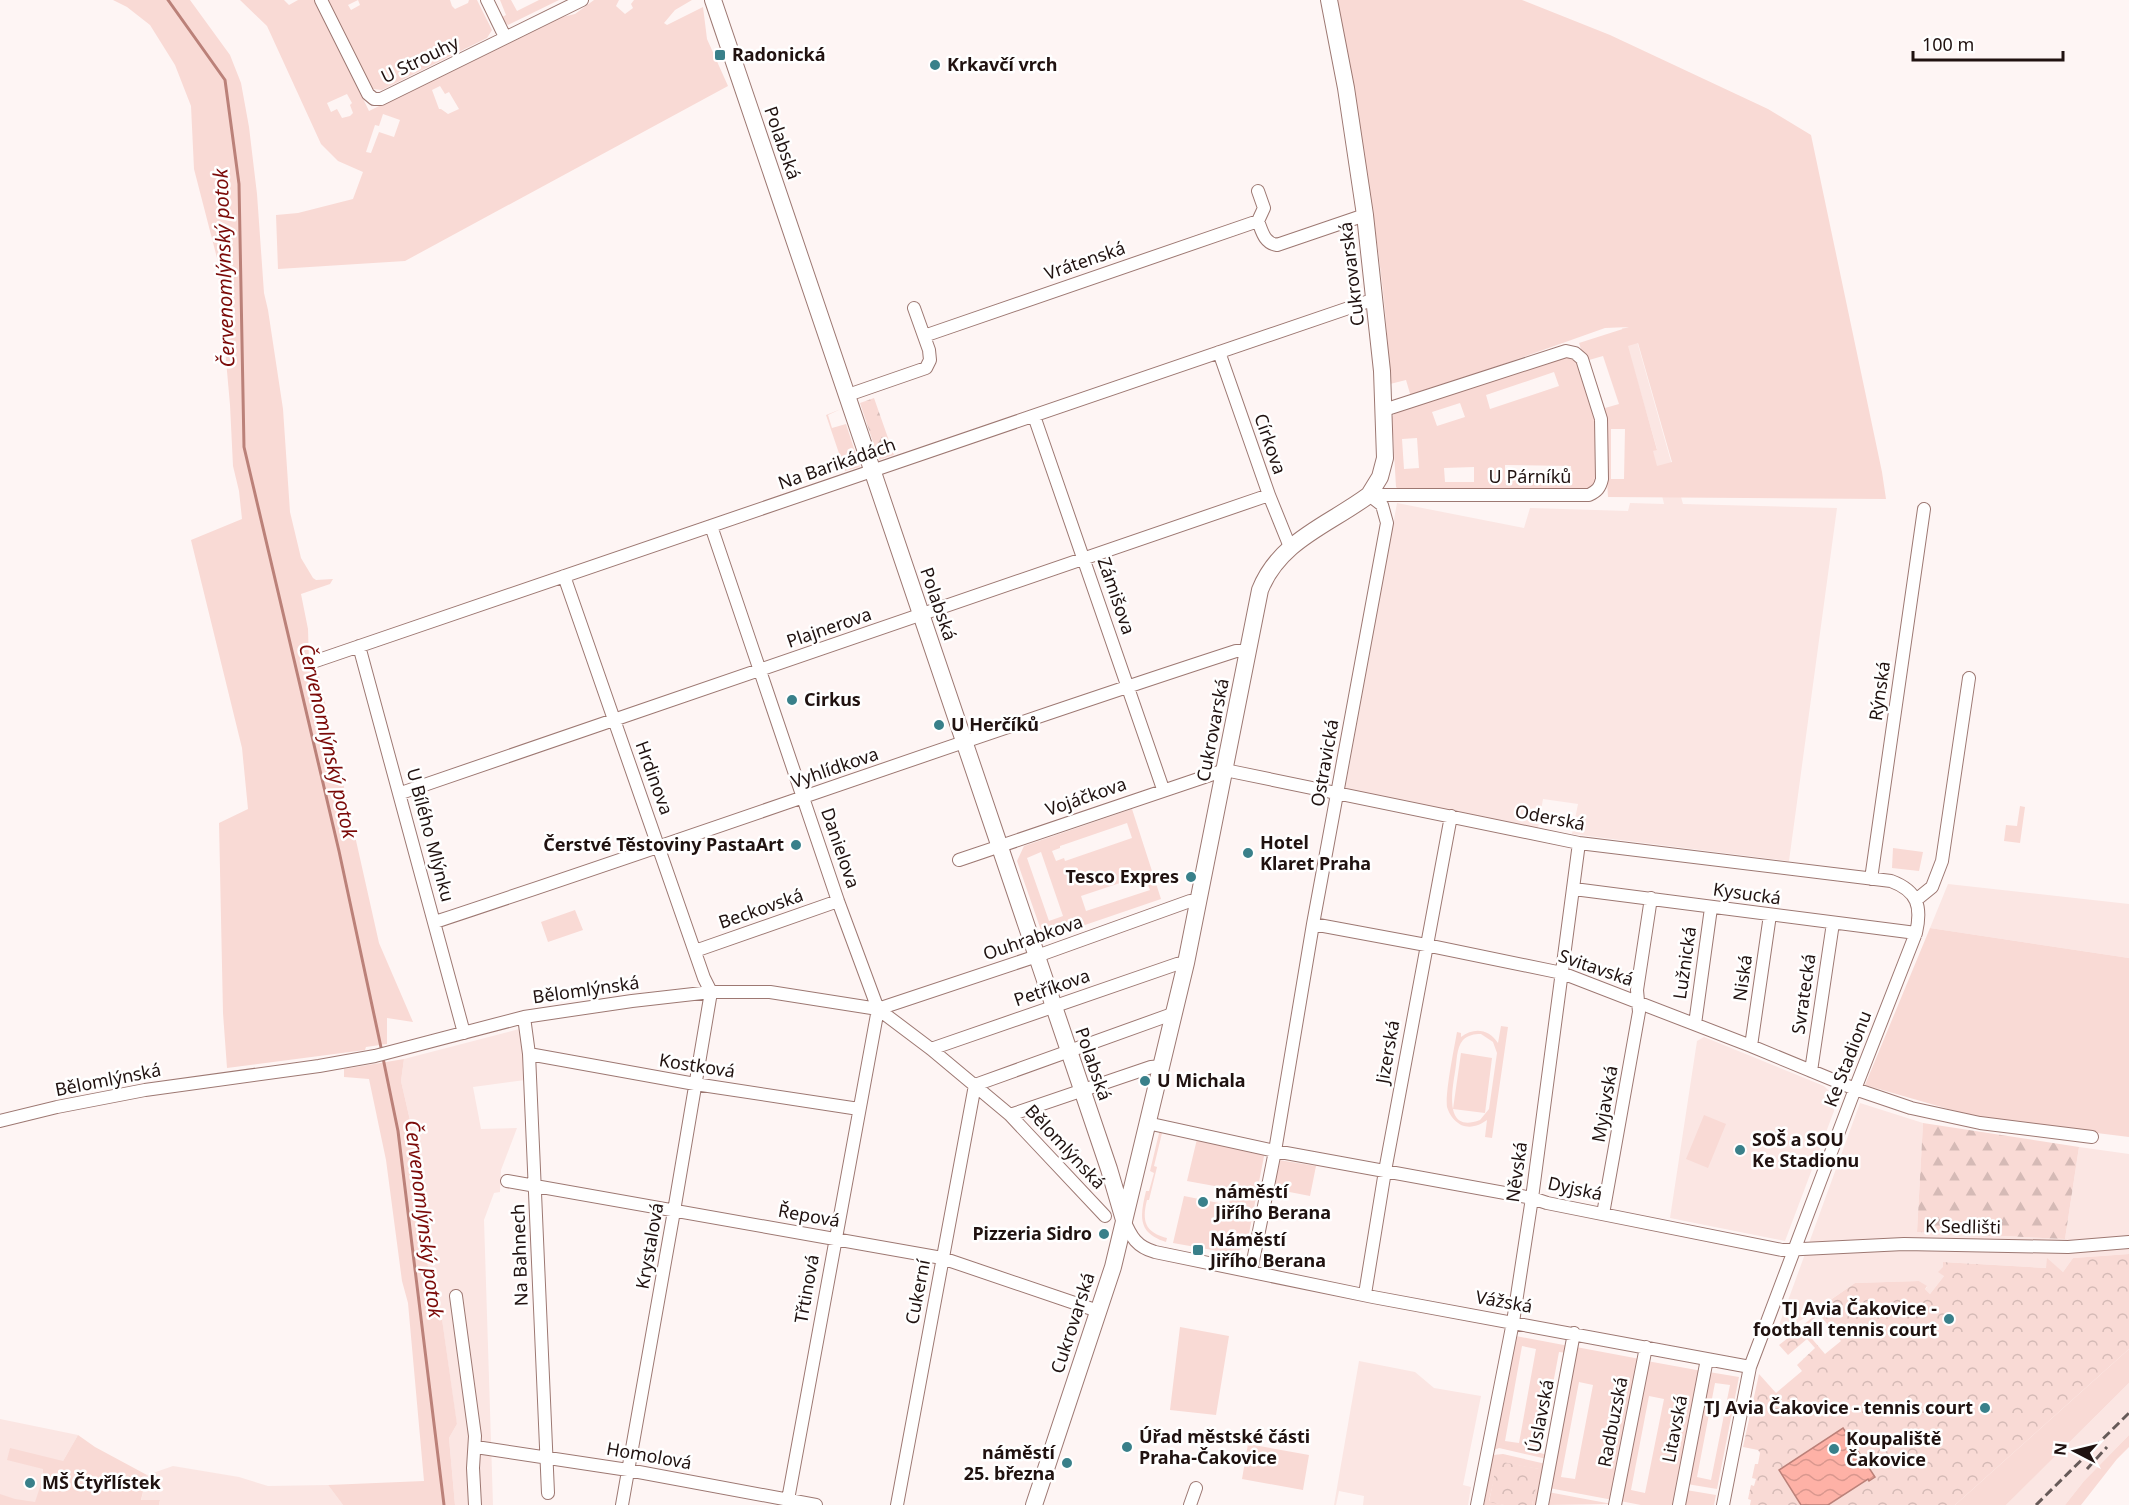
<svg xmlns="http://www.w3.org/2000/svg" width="2129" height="1505" viewBox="0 0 2129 1505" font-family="'Noto Sans',sans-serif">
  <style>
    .built { fill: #fbe6e3 }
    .green { fill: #f9dad5; fill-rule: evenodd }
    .forest { fill: url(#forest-firs) }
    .park { fill: url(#park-crowns) }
    .water { fill: url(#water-waves); stroke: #bb8179; stroke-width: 1.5 }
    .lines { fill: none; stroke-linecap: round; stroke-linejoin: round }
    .stream { stroke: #bb8179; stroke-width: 3 }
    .street-casing { stroke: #9d7872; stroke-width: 14 }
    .secondary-casing { stroke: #9d7872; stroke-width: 18 }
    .street { stroke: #fff; stroke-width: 12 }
    .secondary { stroke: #fff; stroke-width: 16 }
    .rail { stroke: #665a58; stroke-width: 3; stroke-dasharray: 9 4.5; stroke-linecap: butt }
    .poi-dot { fill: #39808a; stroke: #fff; stroke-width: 2 }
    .labels { text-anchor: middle; stroke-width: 5; stroke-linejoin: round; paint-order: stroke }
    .poi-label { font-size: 18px; font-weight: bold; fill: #201210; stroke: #fff; text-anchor: start }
    .street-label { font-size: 18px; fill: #201210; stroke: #fff }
    .water-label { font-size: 20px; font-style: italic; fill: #7b0a08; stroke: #fff }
  </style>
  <defs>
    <pattern id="forest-firs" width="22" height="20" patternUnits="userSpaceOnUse" patternTransform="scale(1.5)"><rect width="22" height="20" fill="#f9dad5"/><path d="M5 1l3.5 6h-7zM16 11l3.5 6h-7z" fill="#d5bab6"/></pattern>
    <pattern id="park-crowns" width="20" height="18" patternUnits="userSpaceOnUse" patternTransform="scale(1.5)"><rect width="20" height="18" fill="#f9dad5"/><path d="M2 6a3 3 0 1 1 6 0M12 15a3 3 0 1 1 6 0" fill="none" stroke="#d5bab6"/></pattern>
    <pattern id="water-waves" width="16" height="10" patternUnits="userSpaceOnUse" patternTransform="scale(1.5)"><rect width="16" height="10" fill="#feb1a6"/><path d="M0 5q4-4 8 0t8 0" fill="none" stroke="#d9978e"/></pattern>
  </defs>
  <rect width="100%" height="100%" fill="#fef5f4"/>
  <path class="built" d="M1633,327L1683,504L1837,508L1789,861L1572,834L1578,804L1543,799L1538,828L1345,789L1397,503L1524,528L1530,508L1628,511L1630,503L1664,504L1652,451L1657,449L1622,328Z
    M1948,884L2129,904V958L1930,928Z
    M523,1028L525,1080L473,1087L481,1129L517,1128L501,1170L500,1192L494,1193L484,1220L493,1505H455L449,1438L457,1424L456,1419L437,1284L429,1278L423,1213L415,1159L414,1138L401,1081L404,1059Z
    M1704,1037L1824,1086L1829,1091L1833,1099L1834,1111L1785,1241L1670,1218L1697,1041Z
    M1860,1103L1923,1123L1917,1232L2065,1239L2079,1147L2129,1154V1254L2073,1258L2063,1272L2047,1259V1268L1944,1262V1276L1930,1294L1925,1289L1927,1287L1919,1281L1855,1283L1797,1323L1778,1328Z
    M1359,1361L1415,1372L1434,1388L1481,1396L1463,1485L1471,1487L1468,1505H1363L1364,1496L1339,1491L1336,1505H1334Z
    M2129,1383V1435L2084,1481L2065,1505H2006Z
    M0,1419L78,1435L63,1461L55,1505H0Z
    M173,1466L239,1477L268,1486L328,1485L343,1505H159L160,1501H141L147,1475Z"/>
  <path class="green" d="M113,0H190L230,55L241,83L249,127L257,194L264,293L268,310L283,409L290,512L301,558L313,578L316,580L333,579L330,584L301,594L308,629L309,663L311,673L318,671L379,943L413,1022L387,1018V1044L366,1047L365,1050L227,1068L223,1013L219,823L248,809L242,748L191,540L242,519L239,491L233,466L230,405L217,258L194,169L191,106L175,65L150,25L127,7Z
    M240,0H284L289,5L298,0H315L369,111L558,18L575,14L594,0H619L616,6L625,14L633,8L631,4L634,0H692L675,10L664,23L667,25L703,7L707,39L728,86L405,261L278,269L276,215L298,213L353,199L363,172L338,161L321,144L267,26ZM440,86L445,94L449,92L459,109L448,114L441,109H439L432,90ZM347,94L352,103L350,105L353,113L350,116L342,118L337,109L331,112L327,103ZM383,114L400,120L394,137L379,132L371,153L366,152L375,125L379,126Z
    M328,0H358L348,5L351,10L360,5L358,0H450L452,6L455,9L468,3L469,0H477L492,30L487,38L382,90L373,89L365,78Z
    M500,0H511L517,11L539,0H559L508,25L500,18L506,15Z
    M1337,0H1522L1610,35L1768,109L1811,135L1882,472L1886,499L1608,497L1603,417L1579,343L1629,327L1605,328L1411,397L1406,380L1390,384C1385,256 1358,126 1337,0ZM1638,343L1672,462L1657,466L1653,451L1657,450L1628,346ZM1603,356L1619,404L1605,408L1589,360ZM1611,429H1625L1624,479H1611Z
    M1566,356L1574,358L1579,363L1597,418V489H1398L1396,487L1392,417L1395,413ZM1554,372L1559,386L1490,409L1486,395ZM1460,403L1465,417L1437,426L1432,412ZM1417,438L1419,468L1404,469L1402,439ZM1505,465L1571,466L1572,479L1505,480ZM1474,467V482H1445L1444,468Z
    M841,409L828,415L832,428L846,424L860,467L845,471L826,415Z
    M2020,806L2025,807L2020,843L2004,841L2006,825L2017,826Z
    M1132,809L1161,899L1044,939L1017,861L1024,846ZM1127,823L1132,838L1068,860L1065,861L1064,858L1056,861L1052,851L1060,848V846ZM1041,852L1063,916L1049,921L1027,858ZM1144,875L1150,890L1086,911L1081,896Z
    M1893,848L1923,852L1919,871L1892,868Z
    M575,910L583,930L548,942L541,922Z
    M1930,928L2129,958V1137L1983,1119L1865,1085Z
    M1501,1026L1508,1027L1492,1138L1485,1137L1487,1120C1480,1125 1471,1129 1461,1125C1454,1121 1449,1114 1447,1107C1445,1093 1454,1049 1457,1032L1461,1033V1037C1474,1027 1489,1029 1498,1043ZM1481,1034L1493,1042L1497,1053L1489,1109L1480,1120C1444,1134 1452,1091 1455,1072C1457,1062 1456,1048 1463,1040C1468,1035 1474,1034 1481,1034Z
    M1461,1053L1492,1058L1485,1113L1453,1109Z
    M404,1059L401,1081L414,1138L415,1159L423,1213L429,1278L437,1284L457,1424L449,1438L455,1505H343L328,1485L424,1481L408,1303L402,1281L386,1160L369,1079L344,1077V1069Z
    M1704,1115L1726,1124L1708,1168L1686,1159Z
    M1160,1129H1163L1154,1166L1157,1167L1149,1200H1147C1142,1220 1144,1232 1167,1238L1166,1242C1137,1233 1140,1216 1146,1191H1149L1154,1173L1150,1171Z
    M1197,1139L1265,1151L1247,1244L1235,1254L1173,1243L1184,1196L1229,1205L1231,1189L1187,1181Z
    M1279,1160L1316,1166L1310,1196L1274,1189Z
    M1180,1327L1229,1336L1216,1415L1170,1410Z
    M1516,1336L1569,1346L1567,1353L1559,1352L1540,1453L1548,1455L1547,1459L1499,1448L1494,1450ZM1522,1346L1536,1349L1519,1443L1505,1441Z
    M1576,1347L1640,1359L1613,1500L1549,1488ZM1579,1382L1593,1385L1575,1479L1561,1477Z
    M2129,1349V1383L2006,1505H1955Z
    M1647,1361L1702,1371L1676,1505H1641L1620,1501ZM1649,1396L1664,1399L1645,1493L1631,1490Z
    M1709,1372L1739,1377L1717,1489L1687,1484ZM1715,1383L1730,1385L1711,1480L1697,1477Z
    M78,1435L95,1447L147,1475L141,1500H160L159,1505H0V1494L15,1499L35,1502L43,1478V1469L7,1460L10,1448L63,1461Z
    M2129,1435V1447L2117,1459L2081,1505H2065L2084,1481Z
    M1248,1444L1309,1455L1303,1490L1242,1479Z
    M1503,1454L1546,1464L1539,1505H1532L1539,1469L1498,1462L1489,1501L1504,1505H1484L1493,1455Z
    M1686,1490L1716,1495L1714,1505H1683Z
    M1548,1492L1612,1504L1546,1505Z"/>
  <path class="forest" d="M874,398L894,455L879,460L860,403Z
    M1923,1123L2079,1147L2065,1239L1917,1232Z"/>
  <path class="park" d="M2129,1254V1349L1955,1505H1750L1751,1500L1748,1499L1751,1485L1754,1486L1756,1479L1752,1478L1755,1464H1758L1760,1453L1758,1450L1743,1447L1759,1374L1776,1393L1802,1371L1797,1365L1815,1348L1807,1339L1788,1355L1779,1345L1802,1327L1825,1354L1841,1341L1819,1314L1805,1327L1803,1325L1818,1313L1816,1310L1855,1283L1919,1281L1927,1286L1925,1289L1930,1294L1944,1276L1938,1272L1943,1267V1262L2046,1268L2047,1258L2063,1272L2073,1258Z
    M1497,1461L1540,1469L1532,1505H1504L1489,1502Z"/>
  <path class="water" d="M1843,1428L1875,1477L1869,1481L1868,1479L1828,1505H1801L1779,1470Z"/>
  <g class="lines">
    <path class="stream" d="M168,0L225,80L239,184L244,447L339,851L382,1052
      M383,1058L398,1131L444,1505"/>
    <defs>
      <path id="street" d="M321,0L368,94L374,99H381L582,0
        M487,0L505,37
        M1258,191L1264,208L1258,221C1262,231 1264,243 1277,245L1365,215
        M924,336L1258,221
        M1219,352L1269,495L1290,547
        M848,395L926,368L930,360L929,350L914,308
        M1034,416L1163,789
        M1369,495H1589C1597,491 1600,488 1602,479L1601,419L1582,359L1575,353L1566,351L1384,410
        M711,526L838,901L878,1009
        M564,576L704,978L711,992L674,1211L622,1505
        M359,646L464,1033
        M310,663L1375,299
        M401,793L1269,495
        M959,860L1225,770L1579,843L1891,881C1918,891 1922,907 1916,933L1855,1089L1750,1367L1723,1505
        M1871,879L1924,509
        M1574,889L1916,933
        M1916,900L1932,887L1942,861L1969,678
        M435,922C702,834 968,738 1236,651H1248
        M1313,924L1426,945L1562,973L1751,1046L1855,1089L1911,1108L1980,1123L2092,1137
        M695,951L838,901
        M878,1009L1037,956L1190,901H1199
        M524,1017L529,1054L548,1493
        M1695,1024L1711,908
        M1751,1046L1770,915
        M931,1049L1177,964L1186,963
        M529,1054L695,1084L859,1109
        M1811,1071L1833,923
        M975,1085L1175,1013
        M1010,1115L1151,1067L1162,1066
        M0,1121L57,1107L145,1090L319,1066L375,1056L524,1017L632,1001L711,992H770L878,1009L931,1049L1010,1115L1105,1216
        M1147,1123L1275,1151L1532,1198L1547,1203L1782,1250L1904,1244L2068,1247L2129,1242
        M507,1181L942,1258L1098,1311
        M1603,1214L1639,1012L1637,990L1651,898
        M1124,1220C1131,1237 1137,1247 1155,1252L1373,1297L1750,1367
        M1251,1271L1275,1151L1313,924L1387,523L1382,505L1369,495
        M1365,1294L1385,1171L1451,816
        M456,1296L475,1436L473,1468L475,1505
        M476,1447L628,1470L816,1505
        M787,1505L878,1009
        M897,1505L975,1085
        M1190,1505L1196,1488
        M1477,1505L1513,1322L1532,1198L1579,843
        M1542,1505L1574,1333
        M1615,1505L1646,1347
        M1679,1505L1707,1359"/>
      <path id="secondary" d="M713,0L1109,1169L1124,1220
        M1034,1505L1113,1267L1186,963L1260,590C1280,540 1329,525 1369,495L1380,477L1385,458L1382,371L1365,215L1346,88L1329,0"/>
    </defs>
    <use href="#street" class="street-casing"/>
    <use href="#secondary" class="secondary-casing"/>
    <use href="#street" class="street"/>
    <use href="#secondary" class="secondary"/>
    <path class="rail" d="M2087,1469L2107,1447
      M2036,1505L2129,1413"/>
  </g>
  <g class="poi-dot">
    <rect x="714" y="49" width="12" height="12" rx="3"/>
    <circle cx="935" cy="65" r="6"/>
    <circle cx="792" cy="700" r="6"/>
    <circle cx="939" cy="725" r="6"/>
    <circle cx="796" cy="845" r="6"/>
    <circle cx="1248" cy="853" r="6"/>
    <circle cx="1191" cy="877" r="6"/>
    <circle cx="1145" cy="1081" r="6"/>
    <circle cx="1740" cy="1150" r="6"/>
    <circle cx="1203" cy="1202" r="6"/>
    <circle cx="1104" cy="1234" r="6"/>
    <rect x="1192" y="1244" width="12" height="12" rx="3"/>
    <circle cx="1949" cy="1319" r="6"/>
    <circle cx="1985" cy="1408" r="6"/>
    <circle cx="1127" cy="1447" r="6"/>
    <circle cx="1834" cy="1449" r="6"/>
    <circle cx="1067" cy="1463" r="6"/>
    <circle cx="30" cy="1483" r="6"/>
  </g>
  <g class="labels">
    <g class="poi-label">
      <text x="732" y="61">Radonická</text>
      <text x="947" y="71">Krkavčí vrch</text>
      <text x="804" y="706">Cirkus</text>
      <text x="951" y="731">U Herčíků</text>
      <text x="1260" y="849">Hotel<tspan x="1260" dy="21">Klaret Praha</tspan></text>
      <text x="784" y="851" text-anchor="end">Čerstvé Těstoviny PastaArt</text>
      <text x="1179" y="883" text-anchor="end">Tesco Expres</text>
      <text x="1157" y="1087">U Michala</text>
      <text x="1752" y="1146">SOŠ a SOU<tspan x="1752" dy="21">Ke Stadionu</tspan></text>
      <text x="1215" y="1198">náměstí<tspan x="1215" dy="21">Jiřího Berana</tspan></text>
      <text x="1092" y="1240" text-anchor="end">Pizzeria Sidro</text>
      <text x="1210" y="1246">Náměstí<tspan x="1210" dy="21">Jiřího Berana</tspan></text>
      <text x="1937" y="1315" text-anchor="end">TJ Avia Čakovice -<tspan x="1937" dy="21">football tennis court</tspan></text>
      <text x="1973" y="1414" text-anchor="end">TJ Avia Čakovice - tennis court</text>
      <text x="1139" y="1443">Úřad městské části<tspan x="1139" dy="21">Praha-Čakovice</tspan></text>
      <text x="1846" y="1445">Koupaliště<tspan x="1846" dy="21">Čakovice</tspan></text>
      <text x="1055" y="1459" text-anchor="end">náměstí<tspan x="1055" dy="21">25. března</tspan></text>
      <text x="42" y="1489">MŠ Čtyřlístek</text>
    </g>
    <g class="street-label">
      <text transform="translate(420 60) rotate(-26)" y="6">U Strouhy</text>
      <text transform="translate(782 143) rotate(71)" y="6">Polabská</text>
      <text transform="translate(1085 261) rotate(-19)" y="6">Vrátenská</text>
      <text transform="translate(1352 274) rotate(-97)" y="6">Cukrovarská</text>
      <text transform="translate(1270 444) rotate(71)" y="6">Církova</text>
      <text transform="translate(837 464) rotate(-19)" y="6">Na Barikádách</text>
      <text x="1530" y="483">U Párníků</text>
      <text transform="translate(1116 596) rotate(71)" y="6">Zámišova</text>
      <text transform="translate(938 604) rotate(71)" y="6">Polabská</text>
      <text transform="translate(829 628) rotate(-19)" y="6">Plajnerova</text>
      <text transform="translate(1880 691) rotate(-82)" y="6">Rýnská</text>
      <text transform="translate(1213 730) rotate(-79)" y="6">Cukrovarská</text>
      <text transform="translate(1325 763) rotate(-80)" y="6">Ostravická</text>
      <text transform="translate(835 768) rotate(-19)" y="6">Vyhlídkova</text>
      <text transform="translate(654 778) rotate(70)" y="6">Hrdinova</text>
      <text transform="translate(1086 797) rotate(-19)" y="6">Vojáčkova</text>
      <text transform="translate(1550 818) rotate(11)" y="6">Oderská</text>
      <text transform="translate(430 835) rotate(75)" y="6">U Bílého Mlýnku</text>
      <text transform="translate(840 848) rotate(71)" y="6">Danielova</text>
      <text transform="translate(1747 894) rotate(8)" y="6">Kysucká</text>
      <text transform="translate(761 909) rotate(-19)" y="6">Beckovská</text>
      <text transform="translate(1033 938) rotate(-19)" y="6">Ouhrabkova</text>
      <text transform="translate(1685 963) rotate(-82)" y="6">Lužnická</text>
      <text transform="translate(1596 968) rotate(19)" y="6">Svitavská</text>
      <text transform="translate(1743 978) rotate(-82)" y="6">Niská</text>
      <text transform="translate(1052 988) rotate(-19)" y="6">Petříkova</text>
      <text transform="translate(586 990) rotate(-8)" y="6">Bělomlýnská</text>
      <text transform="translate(1804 994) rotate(-82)" y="6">Svratecká</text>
      <text transform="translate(1388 1052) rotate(-80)" y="6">Jizerská</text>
      <text transform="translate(1848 1059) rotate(-69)" y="6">Ke Stadionu</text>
      <text transform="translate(1093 1064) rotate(71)" y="6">Polabská</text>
      <text transform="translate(697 1066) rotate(9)" y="6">Kostková</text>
      <text transform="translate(108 1080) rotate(-11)" y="6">Bělomlýnská</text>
      <text transform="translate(1605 1104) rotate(-80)" y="6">Myjavská</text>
      <text transform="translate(1065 1147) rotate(47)" y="6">Bělomlýnská</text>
      <text transform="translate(1517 1172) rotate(-82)" y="6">Něvská</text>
      <text transform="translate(1575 1189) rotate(12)" y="6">Dyjská</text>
      <text transform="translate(809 1216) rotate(10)" y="6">Řepová</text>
      <text transform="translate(1963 1227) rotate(1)" y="6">K Sedlišti</text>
      <text transform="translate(650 1246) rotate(-80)" y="6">Krystalová</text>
      <text transform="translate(520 1255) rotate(-92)" y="6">Na Bahnech</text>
      <text transform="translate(807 1289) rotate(-80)" y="6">Třtinová</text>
      <text transform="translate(918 1292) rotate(-79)" y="6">Cukerní</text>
      <text transform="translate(1504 1302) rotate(10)" y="6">Vážská</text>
      <text transform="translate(1073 1323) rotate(-72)" y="6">Cukrovarská</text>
      <text transform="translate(1541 1416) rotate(-79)" y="6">Úslavská</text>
      <text transform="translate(1613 1422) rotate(-79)" y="6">Radbuzská</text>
      <text transform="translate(1675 1429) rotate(-79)" y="6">Litavská</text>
      <text transform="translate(649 1456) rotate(10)" y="6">Homolová</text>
    </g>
    <g class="water-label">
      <text transform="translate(224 268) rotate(-92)" y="7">Červenomlýnský potok</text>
      <text transform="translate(328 741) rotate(77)" y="7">Červenomlýnský potok</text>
      <text transform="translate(424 1219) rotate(83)" y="7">Červenomlýnský potok</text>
    </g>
  </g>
  <g transform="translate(2075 1451) rotate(277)" stroke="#ffffff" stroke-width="4.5" paint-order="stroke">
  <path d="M0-4.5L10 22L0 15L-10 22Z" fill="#201210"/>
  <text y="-9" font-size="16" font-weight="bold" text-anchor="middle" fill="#201210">N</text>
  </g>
  <path d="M1913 51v9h150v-9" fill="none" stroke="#201210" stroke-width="3"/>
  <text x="1922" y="51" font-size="18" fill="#201210" stroke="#ffffff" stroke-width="4.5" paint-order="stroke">100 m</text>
</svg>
